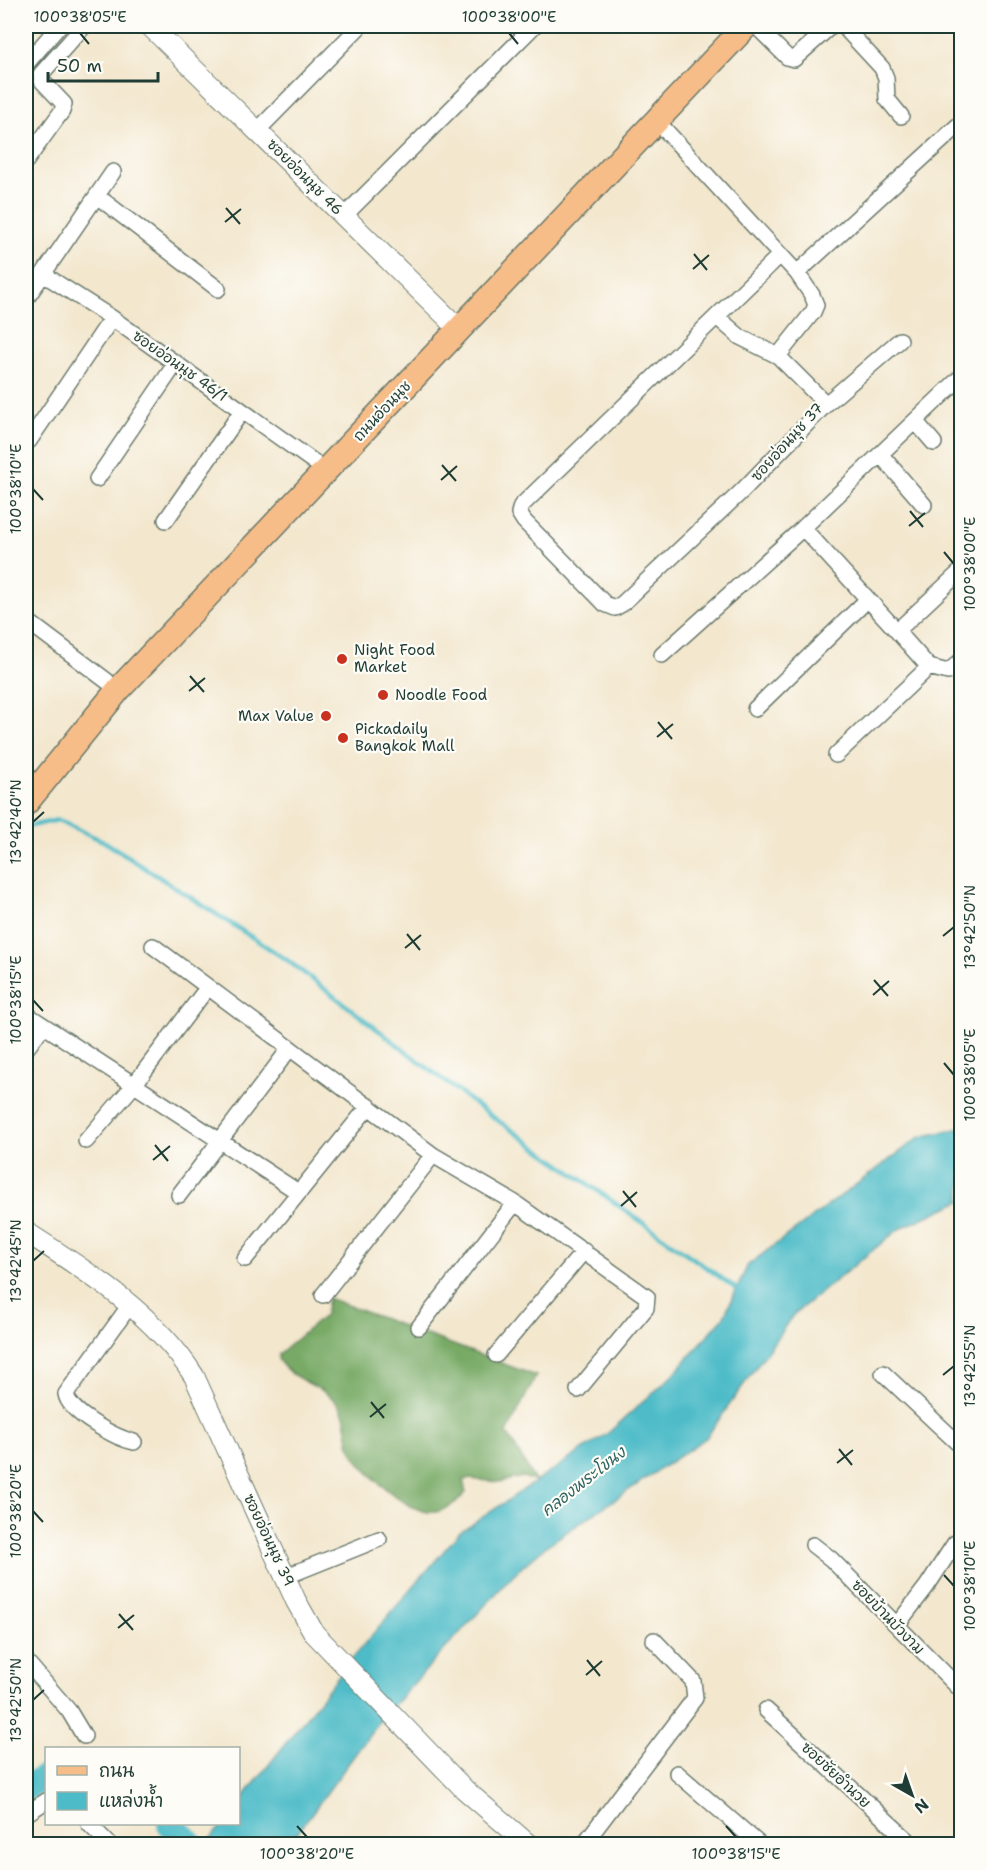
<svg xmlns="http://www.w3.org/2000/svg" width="987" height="1870" viewBox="0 0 987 1870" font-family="'Shantell Sans','Playpen Sans Thai',sans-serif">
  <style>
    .forest { fill: #78aa66; stroke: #4c744d; stroke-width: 1.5 }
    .water { fill: #4ebcc8; stroke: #367c7e; stroke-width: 1.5 }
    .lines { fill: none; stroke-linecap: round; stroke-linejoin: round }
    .stream { stroke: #4ebcc8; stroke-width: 4.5 }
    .river { stroke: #4ebcc8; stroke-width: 26 }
    .minor-casing { stroke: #69786a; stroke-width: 18 }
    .tertiary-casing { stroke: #69786a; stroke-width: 22 }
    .primary-casing { stroke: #69786a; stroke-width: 27 }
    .minor { stroke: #fff; stroke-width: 15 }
    .tertiary { stroke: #fff; stroke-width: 20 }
    .primary { stroke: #f7bd88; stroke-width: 24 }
    .ticks { fill: none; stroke: #1f3d34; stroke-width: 2 }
    .poi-dot { fill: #c8321e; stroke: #fdfcf7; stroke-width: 2 }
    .labels { text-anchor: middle; stroke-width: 4.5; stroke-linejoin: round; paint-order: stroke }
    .street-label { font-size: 15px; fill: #1f3d34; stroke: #fdfcf7 }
    .poi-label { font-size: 15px; fill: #1f3d34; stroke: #fdfcf7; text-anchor: start }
    .water-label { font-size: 16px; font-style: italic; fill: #2d6360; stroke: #fdfcf7 }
    .neatline { fill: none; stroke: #1f3d34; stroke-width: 2 }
    .ticks-label { font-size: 15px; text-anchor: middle; fill: #1f3d34 }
  </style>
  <rect width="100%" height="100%" fill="#fdfcf7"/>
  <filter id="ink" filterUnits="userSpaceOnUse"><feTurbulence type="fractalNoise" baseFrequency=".0167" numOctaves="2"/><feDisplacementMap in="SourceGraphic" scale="12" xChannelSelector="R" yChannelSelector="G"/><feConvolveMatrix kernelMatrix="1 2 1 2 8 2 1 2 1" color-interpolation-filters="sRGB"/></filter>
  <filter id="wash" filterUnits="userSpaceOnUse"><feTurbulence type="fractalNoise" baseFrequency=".008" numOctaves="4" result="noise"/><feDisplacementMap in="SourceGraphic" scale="24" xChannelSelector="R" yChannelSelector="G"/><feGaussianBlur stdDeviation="1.35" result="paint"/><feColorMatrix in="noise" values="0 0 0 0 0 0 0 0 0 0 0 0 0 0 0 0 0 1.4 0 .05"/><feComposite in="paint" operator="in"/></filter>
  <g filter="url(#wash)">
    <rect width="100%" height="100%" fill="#f3e7ce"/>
    <path class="forest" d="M328,1298L536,1376L507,1433L535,1481L523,1477L499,1482L469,1479L463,1480L466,1492C460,1500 447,1510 436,1512C411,1516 362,1472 352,1451C345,1435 349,1417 337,1403C321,1384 292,1382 278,1359L279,1354L325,1315Z"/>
    <path class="water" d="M961,1128V1201L899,1229L793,1315L706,1438L546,1546L513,1575L382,1718L289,1844H206L223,1824H238L239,1803L354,1656L459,1533L608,1433L672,1376L723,1318L748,1265L920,1137Z"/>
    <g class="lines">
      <path class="stream" d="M26,827L58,820L105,842L287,960L476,1105L741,1292"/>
      <path class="river" d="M26,1788L46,1777
        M170,1824L191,1844"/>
    </g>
  </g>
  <g filter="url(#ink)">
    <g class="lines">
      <defs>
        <path id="minor" d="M756,26L787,57L794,59L831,26
          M843,26L882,68L886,78L887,99L901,116
          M26,64L59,26
          M656,120L797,273L812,295L816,305L813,312L778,356L826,404L742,491L622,604L615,608L605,604L524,521L519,513L521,506L780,255
          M257,131L360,26
          M26,161L62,111L64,104L42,81L41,74L84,26
          M97,196L218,289
          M344,216L534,26
          M797,273L962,122
          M43,274L112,318L314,462
          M26,299L113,172
          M717,317L740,337L778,356
          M826,404L900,340
          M915,421L934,443
          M29,441L112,318
          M880,454L924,505
          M97,479L176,363
          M166,520L242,411
          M803,528L897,631
          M26,620L107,681
          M662,655L803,528L962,376
          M929,667L948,672L962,660
          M755,709L867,600
          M836,755L929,667L897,631L962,570
          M153,946L433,1155L515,1203L647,1297L646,1308L578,1390
          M26,1014L298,1192
          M26,1049L43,1026
          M86,1141L134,1085L208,987
          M179,1195L290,1048
          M245,1259L369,1106
          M323,1295L433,1155
          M130,1305L66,1394C69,1413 116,1438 134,1442
          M419,1327L515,1203
          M496,1355L584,1251
          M883,1373L962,1447
          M813,1545L831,1559L962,1691
          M287,1576L379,1539
          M897,1625L927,1586L955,1543
          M26,1661L69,1711L84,1736
          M766,1710L912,1844
          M677,1773L759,1844
          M26,1814L46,1801
          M89,1824L109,1844
          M584,1844L695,1698L693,1681L654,1640"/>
        <path id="tertiary" d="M150,26L459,329
          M26,1232C88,1272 154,1313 194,1376L296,1601L314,1633L464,1789L528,1844"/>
        <path id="primary" d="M26,803L118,690L746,26"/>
      </defs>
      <use href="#minor" class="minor-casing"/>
      <use href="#tertiary" class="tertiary-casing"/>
      <use href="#primary" class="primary-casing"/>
      <use href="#minor" class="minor"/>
      <use href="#tertiary" class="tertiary"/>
      <use href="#primary" class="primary"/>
    </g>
  </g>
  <path class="ticks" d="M80,33L89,44M509,33L518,44M226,208L240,224M225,222L241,209M694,254L707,270M693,269L709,255M442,465L456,481M441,480L457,466M33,489L43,500M910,511L923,527M909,526L925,513M944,552L954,564M190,676L204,692M189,691L205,678M658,722L672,739M657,737L673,724M33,822L44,812M407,934L420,950M943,936L954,927M405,948L421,935M874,980L888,996M873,995L889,981M33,1000L43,1011M944,1063L954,1075M155,1145L168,1161M153,1160L170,1146M623,1191L636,1207M621,1206L637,1192M33,1261L44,1251M943,1375L954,1366M371,1402L384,1418M370,1417L386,1404M839,1449L852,1465M837,1463L853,1450M33,1511L43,1522M944,1575L954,1586M119,1614L133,1630M118,1628L134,1615M587,1660L600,1676M586,1675L602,1661M33,1700L44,1690M297,1826L307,1837M726,1826L736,1837"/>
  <g class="poi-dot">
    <circle cx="342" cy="659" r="6"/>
    <circle cx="383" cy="695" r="6"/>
    <circle cx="326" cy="716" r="6"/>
    <circle cx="343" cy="738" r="6"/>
  </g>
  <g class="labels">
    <g class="street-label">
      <text transform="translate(305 177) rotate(45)" y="5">ซอยอ่อนนุช 46</text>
      <text transform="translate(180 366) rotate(35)" y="5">ซอยอ่อนนุช 46/1</text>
      <text transform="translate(382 411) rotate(-47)" y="5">ถนนอ่อนนุช</text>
      <text transform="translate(787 442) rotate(-48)" y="5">ซอยอ่อนนุช 37</text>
      <text transform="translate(269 1540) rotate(65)" y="5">ซอยอ่อนนุช 39</text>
      <text transform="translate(888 1617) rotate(46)" y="5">ซอยบ้านบัวงาม</text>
      <text transform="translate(836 1775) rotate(43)" y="5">ซอยชัยอำนวย</text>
    </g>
    <g class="poi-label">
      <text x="354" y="655">Night Food<tspan x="354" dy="17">Market</tspan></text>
      <text x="395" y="700">Noodle Food</text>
      <text x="314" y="721" text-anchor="end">Max Value</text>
      <text x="355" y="734">Pickadaily<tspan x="355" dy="17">Bangkok Mall</tspan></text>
    </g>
    <g class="water-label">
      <text transform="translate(583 1481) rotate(-38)" y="6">คลองพระโขนง</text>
    </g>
  </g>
  <rect width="987" height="1870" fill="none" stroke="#fdfcf7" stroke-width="66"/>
  <rect x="45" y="1747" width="195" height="78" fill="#fdfcf7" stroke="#a4b0a9" stroke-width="1.5"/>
  <rect x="57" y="1766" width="30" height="9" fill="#f7bd88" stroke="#a4b0a9" stroke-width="1.5"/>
  <text x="99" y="1777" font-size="18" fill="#1f3d34">ถนน</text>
  <rect x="57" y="1792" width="30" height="18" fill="#4ebcc8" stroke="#a4b0a9" stroke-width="1.5"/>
  <text x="99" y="1807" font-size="18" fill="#1f3d34">แหล่งน้ำ</text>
  <g transform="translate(912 1795) rotate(140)" stroke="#fdfcf7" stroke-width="4.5" paint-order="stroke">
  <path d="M0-4.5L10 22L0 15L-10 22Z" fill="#1f3d34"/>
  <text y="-9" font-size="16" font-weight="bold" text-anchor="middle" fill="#1f3d34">N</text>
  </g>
  <path d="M48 72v9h110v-9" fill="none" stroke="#1f3d34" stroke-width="3"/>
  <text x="57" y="72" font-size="18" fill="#1f3d34" stroke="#fdfcf7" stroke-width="4.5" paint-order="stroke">50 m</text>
  <rect x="33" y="33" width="921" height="1804" class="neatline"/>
  <g class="ticks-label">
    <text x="80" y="22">100°38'05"E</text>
    <text x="509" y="22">100°38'00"E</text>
    <text transform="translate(16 489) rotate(-90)" y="5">100°38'10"E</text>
    <text transform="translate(970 564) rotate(-90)" y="5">100°38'00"E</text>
    <text transform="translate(16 822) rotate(-90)" y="5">13°42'40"N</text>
    <text transform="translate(970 927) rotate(-90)" y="5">13°42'50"N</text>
    <text transform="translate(16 1000) rotate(-90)" y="5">100°38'15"E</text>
    <text transform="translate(970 1075) rotate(-90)" y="5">100°38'05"E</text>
    <text transform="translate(16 1261) rotate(-90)" y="5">13°42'45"N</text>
    <text transform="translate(970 1366) rotate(-90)" y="5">13°42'55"N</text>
    <text transform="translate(16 1511) rotate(-90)" y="5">100°38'20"E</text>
    <text transform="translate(970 1586) rotate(-90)" y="5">100°38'10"E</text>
    <text transform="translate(16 1700) rotate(-90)" y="5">13°42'50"N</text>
    <text x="307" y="1859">100°38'20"E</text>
    <text x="736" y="1859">100°38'15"E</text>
  </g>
</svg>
